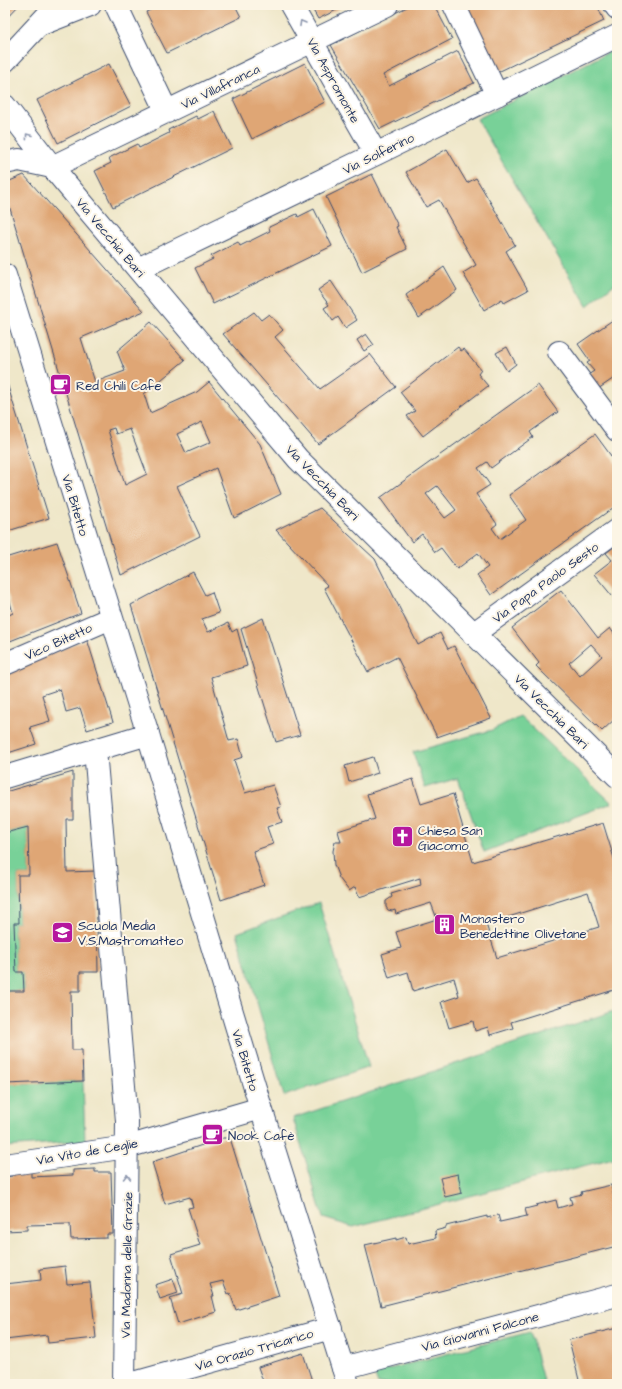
<svg xmlns="http://www.w3.org/2000/svg" width="622" height="1389" viewBox="0 0 622 1389" font-family="'Architects Daughter',sans-serif">
  <style>
    .green { fill: #78d198; stroke: #4a807b }
    .building { fill: #dfa675; fill-rule: evenodd }
    .lines { fill: none; stroke-linecap: round; stroke-linejoin: round }
    .street-casing { stroke: #3b4b6e; stroke-width: 24 }
    .secondary-casing { stroke: #3b4b6e; stroke-width: 24 }
    .street { stroke: #fff; stroke-width: 22 }
    .secondary { stroke: #fff; stroke-width: 22 }
    .oneway { stroke: #8d97ae }
    .labels { text-anchor: middle; stroke-width: 4; stroke-linejoin: round; paint-order: stroke }
    .street-label { font-size: 13px; fill: #1b2f5e; stroke: #fcf5e5 }
    .poi-label { font-size: 13px; fill: #1b2f5e; stroke: #fcf5e5; text-anchor: start }
  </style>
  <rect width="100%" height="100%" fill="#fcf5e5"/>
  <filter id="ink" filterUnits="userSpaceOnUse"><feTurbulence type="fractalNoise" baseFrequency=".025" numOctaves="2"/><feDisplacementMap in="SourceGraphic" scale="8" xChannelSelector="R" yChannelSelector="G"/><feConvolveMatrix kernelMatrix="1 2 1 2 8 2 1 2 1" color-interpolation-filters="sRGB"/></filter>
  <filter id="wash" filterUnits="userSpaceOnUse"><feTurbulence type="fractalNoise" baseFrequency=".012" numOctaves="4" result="noise"/><feDisplacementMap in="SourceGraphic" scale="16" xChannelSelector="R" yChannelSelector="G"/><feGaussianBlur stdDeviation="0.9" result="paint"/><feColorMatrix in="noise" values="0 0 0 0 0 0 0 0 0 0 0 0 0 0 0 0 0 1.4 0 .05"/><feComposite in="paint" operator="in"/></filter>
  <g filter="url(#wash)">
    <rect width="100%" height="100%" fill="#efe7c9"/>
    <path class="green" d="M617,48V282L587,306L477,119Z
      M520,716L612,803L484,852L458,778L425,788L413,752L492,730Z
      M28,827L29,875H18L19,923H14L16,972H23L24,991H5V833Z
      M319,903L369,1067L284,1096L237,933Z
      M617,1010V1157L353,1227L323,1218L293,1118Z
      M83,1081L85,1141L5,1147V1084Z
      M530,1332L544,1384H378L374,1373Z"/>
    <g id="blocks">
      <path class="building" d="M5,5H19L5,20Z
        M161,5H235L241,17L167,53L146,12Z
        M310,5H347L318,19Z
        M411,5H434L452,39L383,75L389,86L458,51L474,83L380,129L331,45Z
        M465,5H597L604,21L498,72Z
        M305,63L325,102L252,139L233,99Z
        M109,64L131,106L58,143L37,100Z
        M214,111L232,148L113,207L95,171L111,163L109,158L137,144L139,148L169,133L168,130L196,116L198,119Z
        M447,149L467,183L476,178L495,210L515,245L506,251L528,290L504,303L502,299L484,310L463,273L476,265L439,200L426,207L406,172Z
        M372,174L398,226L396,227L407,249L362,272L326,197Z
        M24,175L144,311L81,338L95,382L125,371L117,351L151,322L185,360L144,394L150,413L197,392L209,382L260,444L281,494L234,518L216,468L177,486L200,536L121,575L5,192V183ZM202,422L211,442L186,453L177,434ZM114,428L116,434L130,429L147,474L125,485L108,430Z
        M314,209L332,246L213,304L195,268L213,259L211,256L238,242L240,246L270,231L269,227L297,214L298,217Z
        M444,267L457,290L419,318L406,295Z
        M331,281L357,320L345,328L338,317L333,321L324,308L329,305L318,290Z
        M254,312L261,320L269,314L283,330L275,337L320,389L370,354L396,387L318,444L223,334Z
        M617,317V376L598,389L588,375L594,371L587,363L590,361L578,344Z
        M366,334L374,345L364,351L357,340Z
        M458,347L461,351L464,349L481,370L478,374L488,386L423,436L407,416L415,411L400,392Z
        M507,347L516,364L507,371L496,353Z
        M5,377L49,518L5,532Z
        M538,385L558,412L530,432L533,437L491,468L487,462L478,468L490,485L476,494L497,524L492,528L500,539L526,520L509,495L595,434L617,464V505L491,595L477,575L488,567L478,553L457,569L441,548L435,552L422,534L412,542L380,498ZM437,486L456,510L445,518L426,494Z
        M320,508L375,559L418,645L440,633L448,649L454,646L491,718L437,737L397,657L368,672L324,588L328,586L276,530Z
        M57,542L81,613L5,643V617L13,613L5,584V558Z
        M615,546L617,548V602L594,574L612,560L606,553Z
        M193,572L205,595L212,592L219,613L202,619L208,632L228,623L232,632L237,629L247,666L211,677L229,741L238,739L243,757L234,760L245,793L273,785L281,807L277,808L282,822L267,827L273,844L253,851L264,885L221,900L131,605Z
        M561,590L598,638L610,628L617,638V717L602,731L536,666L539,663L512,628ZM591,644L602,656L580,676L569,663Z
        M263,618L300,735L276,742L241,629Z
        M87,639L113,722L87,730L80,708L66,712L60,689L42,695L50,721L30,727L36,744L5,754V671Z
        M373,757L378,773L349,782L345,766Z
        M73,772V819H66L67,872L96,871L98,972H80V991H71L72,1050H82L83,1081L5,1084V991H24L23,972H16L14,923H19L18,875H29L28,827L5,833V792Z
        M413,779L421,804L453,794L473,862L603,823L617,868V989L511,1022L513,1028L490,1035L488,1027L475,1031L473,1021L449,1028L441,1002L459,996L454,978L413,991L408,972L389,978L382,954L401,948L396,932L437,919L431,903L396,914L395,910L392,911L388,910L386,907V901L392,897L391,894L421,885L420,878L359,897L355,887L349,891L339,878L334,865L333,851L335,842H341L338,831L375,819L367,794ZM588,892L599,927L497,958L486,924Z
        M223,1138H230L279,1296L236,1310L230,1293L228,1294L223,1281L210,1284L214,1296H212L216,1312L178,1324L170,1298L183,1294L171,1254L200,1245L188,1208L193,1207L190,1197L165,1204L152,1162Z
        M95,1169V1172H111L113,1234H107V1238L71,1239L70,1224L27,1225V1230L5,1231V1177L12,1176V1173L31,1172V1177L73,1175V1170Z
        M458,1174L462,1193L445,1197L440,1178Z
        M611,1185L617,1209V1246L381,1306L365,1245L396,1238V1240L406,1237L408,1244L436,1238L435,1231L446,1228V1226L487,1216V1218L498,1215L500,1222L527,1216L525,1209L537,1206L536,1205L556,1200L558,1208L572,1204L570,1197L582,1194L581,1192Z
        M65,1266L67,1284L90,1282L96,1338L48,1343L47,1335L5,1340V1284L41,1280L40,1269Z
        M173,1279L178,1293L160,1299L155,1285Z
        M617,1328V1384H580L569,1340Z
        M303,1353L313,1384H264L258,1367Z"/>
    </g>
  </g>
  <g filter="url(#ink)">
    <use href="#blocks" fill-opacity="0" stroke="#3b4b6e" stroke-width="1"/>
    <g class="lines">
      <defs>
        <path id="street" d="M116,5L167,112
          M291,5L376,154
          M387,5L52,167L298,459L617,776
          M454,5L497,95
          M615,5L617,8
          M39,25L90,5
          M138,269L376,154L617,36
          M559,352L617,430
          M473,634L617,530
          M5,664L111,618
          M95,750L127,1121L124,1384
          M5,777L148,734
          M5,1165L127,1147L261,1108
          M343,1368L617,1295
          M130,1384L331,1328"/>
        <path id="secondary" d="M5,61L57,5
          M5,106L52,167
          M5,163L19,160L52,167
          M5,275L148,734L261,1108L348,1384"/>
      </defs>
      <use href="#street" class="street-casing"/>
      <use href="#secondary" class="secondary-casing"/>
      <use href="#street" class="street"/>
      <use href="#secondary" class="secondary"/>
    </g>
    <defs><path id="oneway-chevron" d="M-2-3.5L2.5 0L-2 3.5" fill="none" stroke-width="1.6" stroke-linecap="round" stroke-linejoin="round"/></defs>
    <g class="oneway">
      <use href="#oneway-chevron" transform="translate(302 23) rotate(-120)"/>
      <use href="#oneway-chevron" transform="translate(28 136) rotate(-127)"/>
      <use href="#oneway-chevron" transform="translate(127 1177) rotate(-89)"/>
    </g>
  </g>
  <defs>
    <symbol id="cafe-square" viewBox="-11 -11 22 22"><rect x="-9" y="-9" width="18" height="18" rx="4" fill="#b5179e" stroke="#fcf5e5"/><path d="M-5.5-4.5H6V0H3Q3 3.5 0 3.5H-2.5Q-5.5 3.5-5.5 0ZM3-3.2v2h1.7v-2ZM-6 4.5H4V6H-6Z" fill="#fff"/></symbol>
    <symbol id="church-square" viewBox="-11 -11 22 22"><rect x="-9" y="-9" width="18" height="18" rx="4" fill="#b5179e" stroke="#fcf5e5"/><path d="M-1.2-6h2.4v3.5h3.3v2.4h-3.3V6h-2.4V-.1h-3.3v-2.4h3.3Z" fill="#fff"/></symbol>
    <symbol id="building-square" viewBox="-11 -11 22 22"><rect x="-9" y="-9" width="18" height="18" rx="4" fill="#b5179e" stroke="#fcf5e5"/><path d="M-4-6H4V6H1V3H-1V6H-4ZM-2.5-4.3h1.7v1.8h-1.7ZM.8-4.3h1.7v1.8H.8ZM-2.5-1h1.7V.8h-1.7ZM.8-1h1.7V.8H.8Z" fill="#fff"/></symbol>
    <symbol id="school-square" viewBox="-11 -11 22 22"><rect x="-9" y="-9" width="18" height="18" rx="4" fill="#b5179e" stroke="#fcf5e5"/><path d="M0-5L7-2L0 1L-7-2ZM-4 1L0 2.5L4 1V4Q0 6-4 4Z" fill="#fff"/></symbol>
  </defs>
  <g fill-rule="evenodd">
    <use href="#cafe-square" x="48" y="372" width="25" height="25"/>
    <use href="#church-square" x="390" y="824" width="25" height="25"/>
    <use href="#building-square" x="432" y="912" width="25" height="25"/>
    <use href="#school-square" x="50" y="920" width="25" height="25"/>
    <use href="#cafe-square" x="200" y="1122" width="25" height="25"/>
  </g>
  <g class="labels">
    <g class="street-label">
      <text transform="translate(334 80) rotate(61)" y="5">Via Aspromonte</text>
      <text transform="translate(220 86) rotate(-26)" y="5">Via Villafranca</text>
      <text transform="translate(378 153) rotate(-26)" y="5">Via Solferino</text>
      <text transform="translate(111 237) rotate(50)" y="5">Via Vecchia Bari</text>
      <text transform="translate(323 482) rotate(46)" y="5">Via Vecchia Bari</text>
      <text transform="translate(76 505) rotate(73)" y="5">Via Bitetto</text>
      <text transform="translate(545 582) rotate(-36)" y="5">Via Papa Paolo Sesto</text>
      <text transform="translate(58 641) rotate(-24)" y="5">Vico Bitetto</text>
      <text transform="translate(552 711) rotate(45)" y="5">Via Vecchia Bari</text>
      <text transform="translate(246 1060) rotate(73)" y="5">Via Bitetto</text>
      <text transform="translate(87 1151) rotate(-10)" y="5">Via Vito de Ceglie</text>
      <text transform="translate(126 1265) rotate(-89)" y="5">Via Madonna delle Grazie</text>
      <text transform="translate(480 1331) rotate(-15)" y="5">Via Giovanni Falcone</text>
      <text transform="translate(254 1349) rotate(-16)" y="5">Via Orazio Tricarico</text>
    </g>
    <g class="poi-label">
      <text x="76" y="390">Red Chili Cafe</text>
      <text x="418" y="835">Chiesa San<tspan x="418" dy="15">Giacomo</tspan></text>
      <text x="460" y="923">Monastero<tspan x="460" dy="15">Benedettine Olivetane</tspan></text>
      <text x="78" y="930">Scuola Media<tspan x="78" dy="15">V.S.Mastromatteo</tspan></text>
      <text x="228" y="1140">Nook Cafè</text>
    </g>
  </g>
  <rect width="622" height="1389" fill="none" stroke="#fcf5e5" stroke-width="20"/>
</svg>
